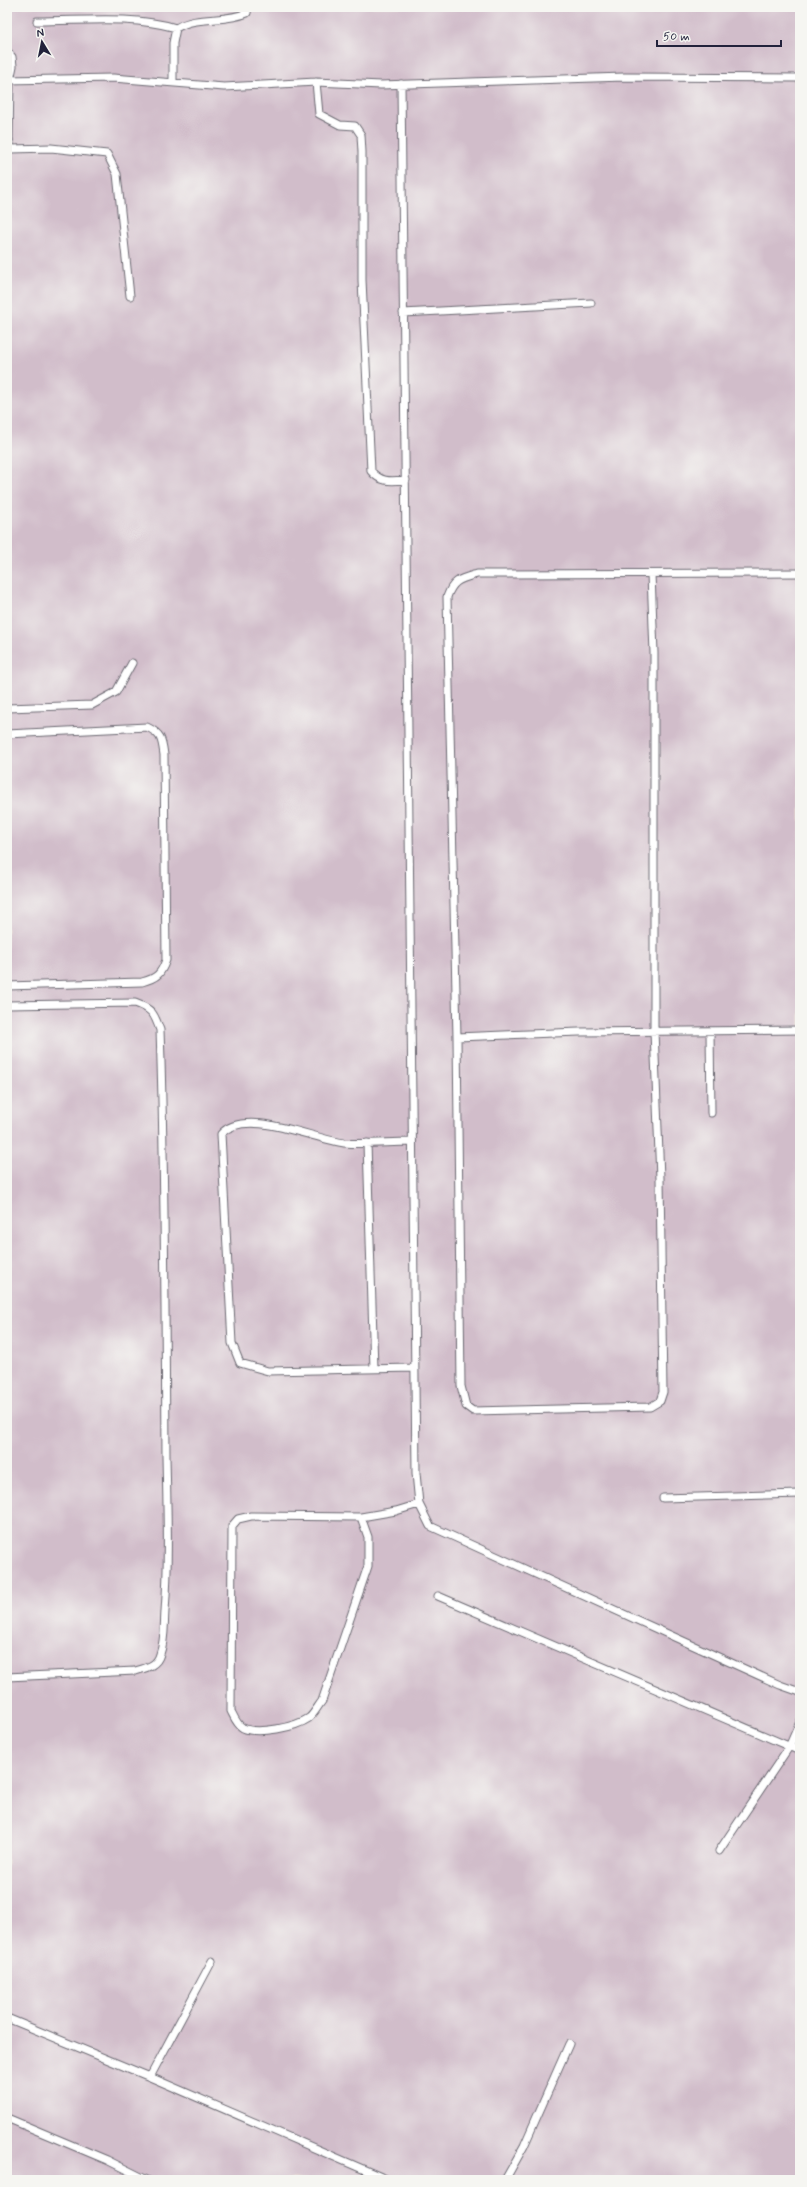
<svg xmlns="http://www.w3.org/2000/svg" width="807" height="2187" viewBox="0 0 807 2187" font-family="Mynerve,sans-serif">
  <style>
    .industrial { fill: #d1bdca }
    .lines { fill: none; stroke-linecap: round; stroke-linejoin: round }
    .lane-casing { stroke: #6b6871; stroke-width: 9 }
    .lane { stroke: #fff; stroke-width: 7 }
  </style>
  <rect width="100%" height="100%" fill="#f6f6f2"/>
  <filter id="ink" filterUnits="userSpaceOnUse"><feTurbulence type="fractalNoise" baseFrequency=".025" numOctaves="2"/><feDisplacementMap in="SourceGraphic" scale="8" xChannelSelector="R" yChannelSelector="G"/><feConvolveMatrix kernelMatrix="1 2 1 2 8 2 1 2 1" color-interpolation-filters="sRGB"/></filter>
  <filter id="wash" filterUnits="userSpaceOnUse"><feTurbulence type="fractalNoise" baseFrequency=".012" numOctaves="4" result="noise"/><feDisplacementMap in="SourceGraphic" scale="16" xChannelSelector="R" yChannelSelector="G"/><feGaussianBlur stdDeviation="0.9" result="paint"/><feColorMatrix in="noise" values="0 0 0 0 0 0 0 0 0 0 0 0 0 0 0 0 0 1.4 0 .05"/><feComposite in="paint" operator="in"/></filter>
  <g filter="url(#wash)">
    <rect width="100%" height="100%" fill="#f3e9d6"/>
    <path class="industrial" d="M7,7H800V2180H7Z"/>
  </g>
  <g filter="url(#ink)">
    <g class="lines">
      <defs>
        <path id="lane" d="M37,21C85,21 130,15 176,28
          M7,51L12,57L13,66L10,80L9,138L11,149L8,150
          M7,80L113,78L224,87L316,82L381,85L624,77L800,78
          M316,82L319,114L340,125L355,126L361,135L362,152V280L371,471C381,483 391,481 406,480
          M173,83V43L176,28C198,15 224,23 247,13L248,7
          M401,84C404,547 409,1010 416,1473L419,1504L430,1526L780,1685L800,1692
          M11,149L51,148L107,154L117,174L130,296
          M403,313L591,303
          M651,574L654,653V1031L660,1178L663,1392L660,1401L650,1407L473,1411L466,1406L461,1386L457,1037L447,597C453,580 460,579 477,574L800,573
          M7,708L92,705L116,692L132,663
          M7,734L147,727C162,734 162,740 164,755L166,960C161,974 157,978 142,982L7,986
          M7,1005L135,1003C152,1009 154,1013 160,1030C165,1172 165,1314 166,1456C167,1508 169,1560 165,1611C164,1625 165,1641 160,1654C157,1666 146,1668 135,1671L7,1677
          M710,1031L711,1113
          M457,1037L579,1032L800,1030
          M411,1142C389,1142 366,1145 344,1143C313,1139 245,1107 221,1134L232,1343L240,1363L268,1371L414,1368
          M367,1143L374,1369
          M663,1498L800,1494
          M361,1517L368,1537V1566L322,1701C318,1706 314,1714 309,1718C296,1727 258,1735 243,1728C237,1725 234,1717 231,1711L232,1526L238,1519L251,1516L361,1517L396,1511L419,1504
          M438,1596L800,1751
          M719,1851L789,1747L800,1722
          M7,2018L150,2077L388,2180
          M150,2077L212,1961
          M7,2118L107,2160L147,2180
          M505,2180L524,2146L569,2044"/>
      </defs>
      <use href="#lane" class="lane-casing"/>
      <use href="#lane" class="lane"/>
    </g>
  </g>
  <rect width="807" height="2187" fill="none" stroke="#f6f6f2" stroke-width="24"/>
  <g transform="translate(42 42) rotate(350)" stroke="#f6f6f2" stroke-width="3" paint-order="stroke">
  <path d="M0-3L7 15L0 10L-7 15Z" fill="#22223b"/>
  <text y="-6" font-size="11" font-weight="bold" text-anchor="middle" fill="#22223b">N</text>
  </g>
  <path d="M657 40v6h124v-6" fill="none" stroke="#22223b" stroke-width="2"/>
  <text x="663" y="40" font-size="12" fill="#22223b" stroke="#f6f6f2" stroke-width="3" paint-order="stroke">50 m</text>
</svg>
